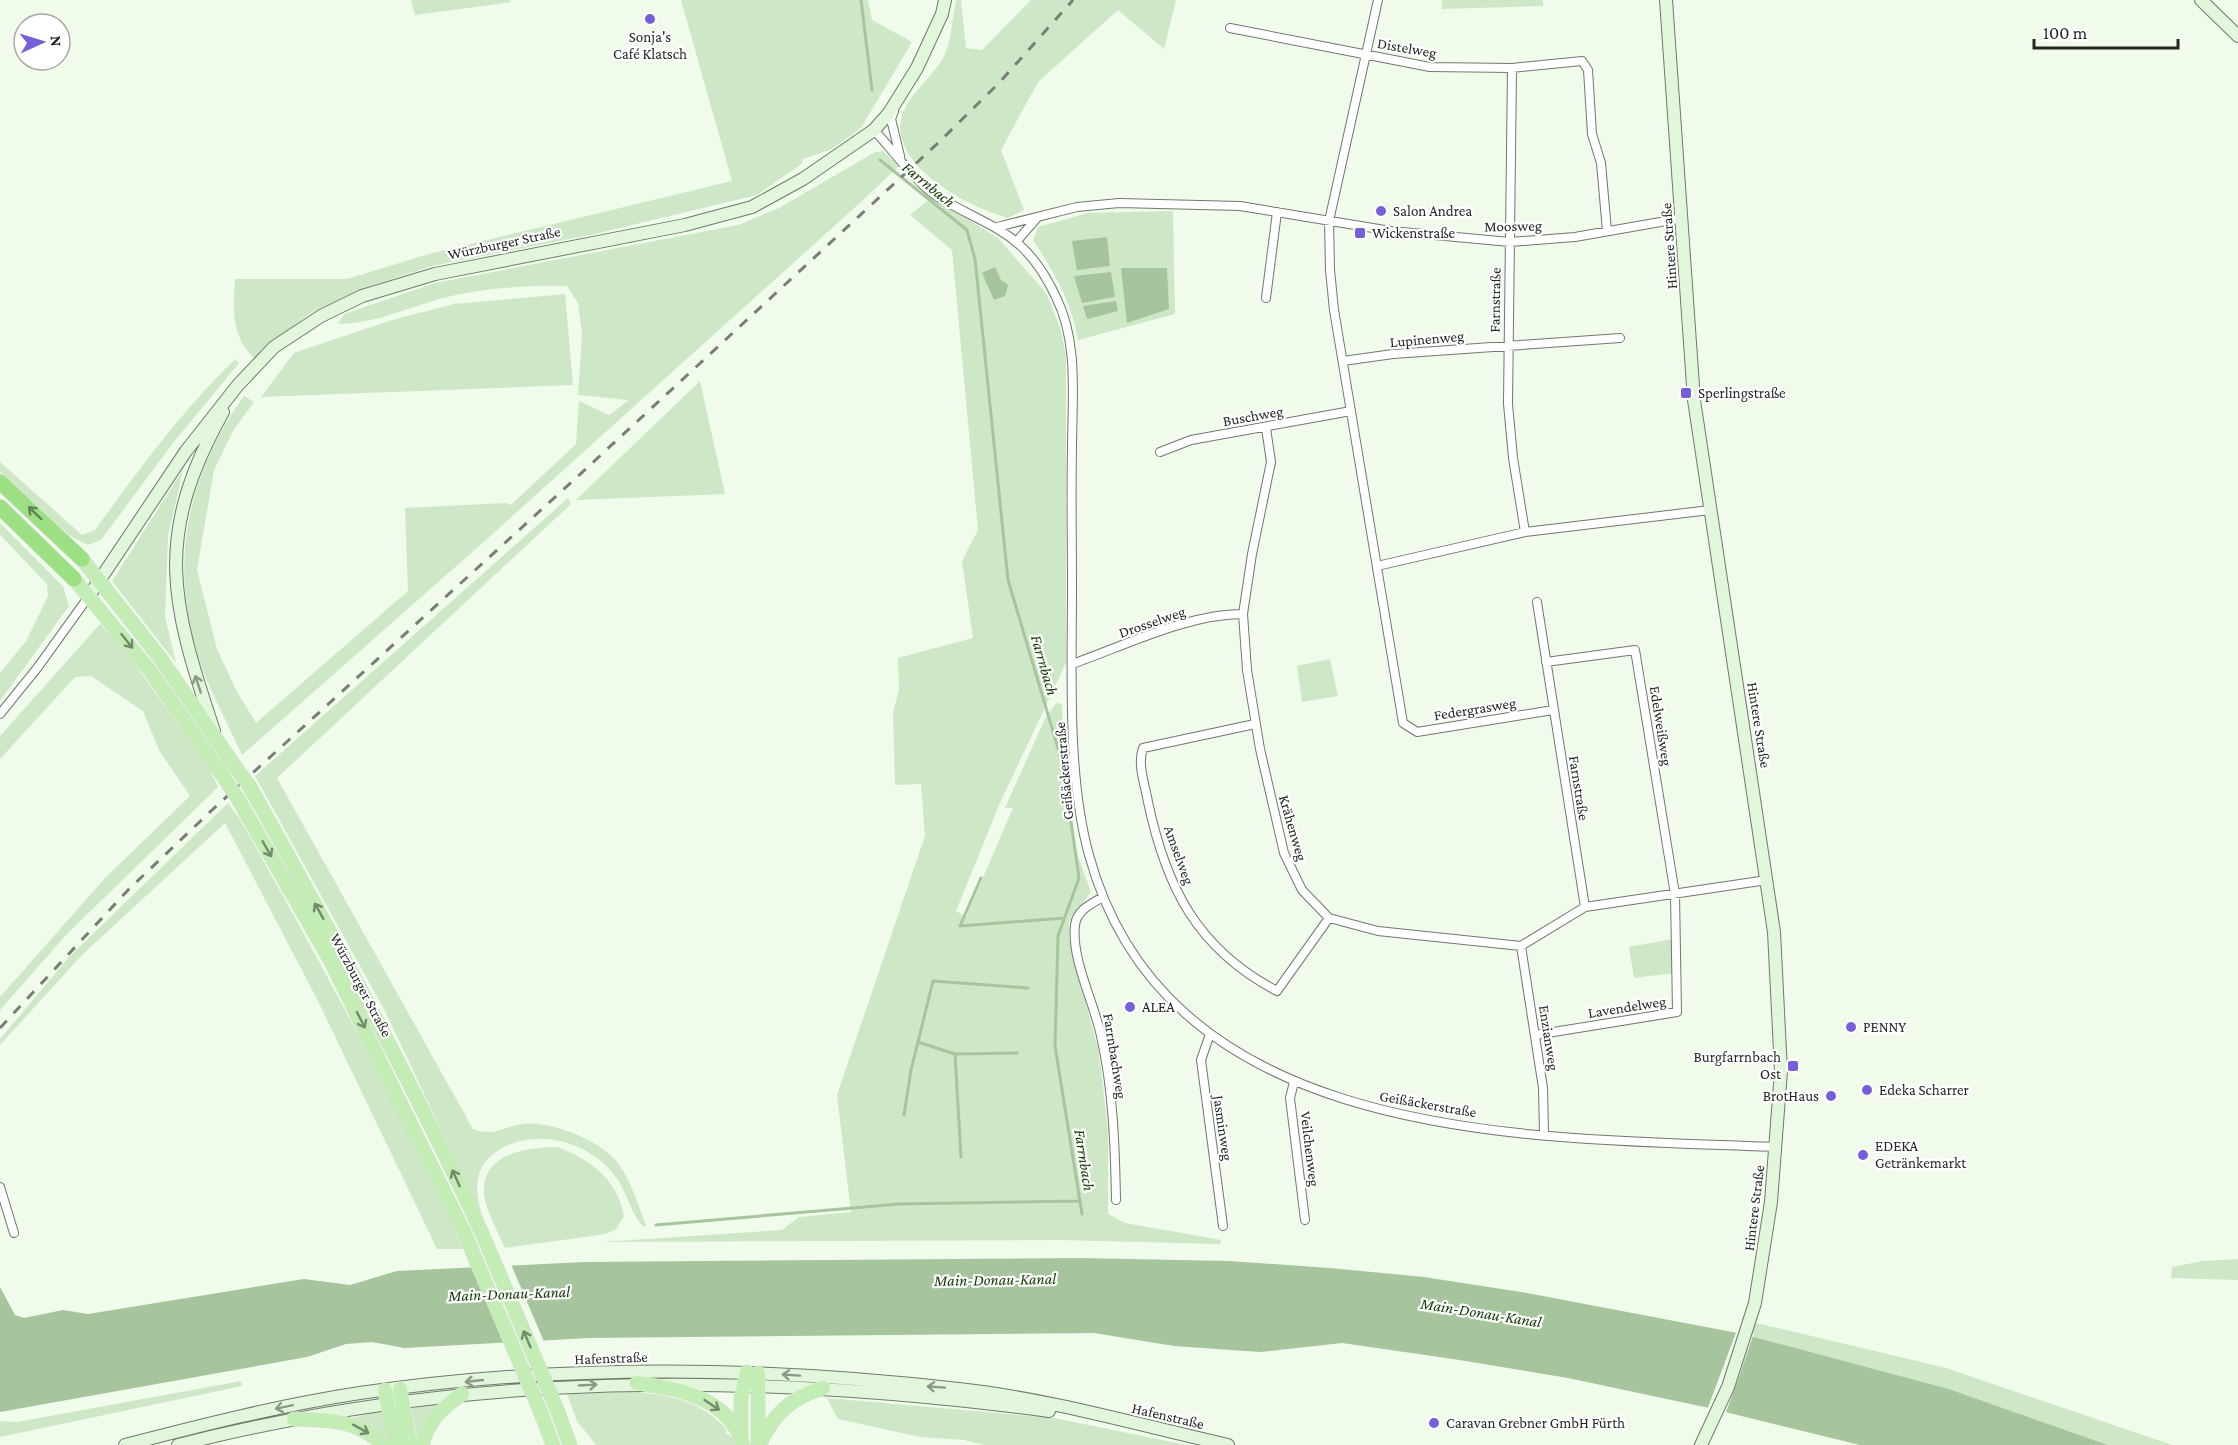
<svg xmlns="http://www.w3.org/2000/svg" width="2238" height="1445" viewBox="0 0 2238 1445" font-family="'Crimson Pro',serif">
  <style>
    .green { fill: #cee7c6 }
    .water { fill: #a7c59d }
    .pier { fill: #f0fbec }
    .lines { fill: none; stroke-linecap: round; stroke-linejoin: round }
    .stream { stroke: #a7c59d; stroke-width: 3 }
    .street-casing { stroke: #6f796c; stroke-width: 10 }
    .secondary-casing { stroke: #6f796c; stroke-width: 14 }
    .primary-casing { stroke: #dcdddc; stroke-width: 15 }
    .highway-casing { stroke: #dcdddc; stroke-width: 16 }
    .street { stroke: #fff; stroke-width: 8 }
    .secondary { stroke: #e1f6da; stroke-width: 12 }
    .primary { stroke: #c4ecb5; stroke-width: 14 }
    .highway { stroke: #9ce083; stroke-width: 15 }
    .rail { stroke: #777e75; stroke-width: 3; stroke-dasharray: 10 10; stroke-linecap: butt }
    .primary-bridge-casing { stroke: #dcdddc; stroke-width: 15; stroke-linecap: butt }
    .primary-bridge { stroke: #c4ecb5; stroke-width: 14 }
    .oneway { stroke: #608452 }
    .oneway2 { stroke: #748a6c }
    .oneway3 { stroke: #8c9987 }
    .poi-dot { fill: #765fda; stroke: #fff; stroke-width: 2 }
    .labels { text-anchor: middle; stroke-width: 4.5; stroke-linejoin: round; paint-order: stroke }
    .poi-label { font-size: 15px; fill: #232822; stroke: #fff; text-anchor: start }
    .street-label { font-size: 15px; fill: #232822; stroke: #fff }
    .water-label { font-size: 16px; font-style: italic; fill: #133900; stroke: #fff }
  </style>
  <rect width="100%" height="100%" fill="#f0fbec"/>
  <path class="green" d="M411,0H511V2L415,15Z
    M681,0H868L872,20L912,42L861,128L830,150L802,159L803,163L757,195L595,234L432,266L363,288L310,313L254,358C231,336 233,308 235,279H347L429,254L732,181Z
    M956,0H961L966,48L982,50L1031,0H1176L1164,49L1118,10L1038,82L1001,150L1024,210L1008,218C971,208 892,168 901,120C907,93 934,78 945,54C952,39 952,17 956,0Z
    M1442,0H1543V6L1442,9Z
    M883,151L899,166L862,201L487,539L242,755C229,726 213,697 202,668C167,572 185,477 244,396L254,402L233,431L214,470L197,570L217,649L237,692L256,723L408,591L405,508L506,503L511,505L576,444L579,401L609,415L629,400L578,395L582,334L578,303L567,286C529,285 492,288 456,295C416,303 379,324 338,324L344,314L435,283L738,225L779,208L875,152Z
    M932,197L998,238L1039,285L1047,295L1060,327L1066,356V663L999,805L956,911L966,917L1013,808H1005L1045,719L1056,703L1062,704L1064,786L1075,848L1091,892L1069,922V939L1099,1052L1108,1131V1214L1125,1223L1221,1240L1220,1244L1058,1240L602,1242L782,1230L799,1217L851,1212L837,1095L925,836L921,784L895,785L893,712L899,690L898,658L973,638L962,561L978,530L952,250L910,215Z
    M1173,211L1175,314L1078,340C1072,302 1054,272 1033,240L1038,227L1088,213Z
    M565,294L573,385L261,397L294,353L392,320L454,304Z
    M235,359L239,363L173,443L101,540L88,545L70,536L0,472V462L82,535L95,530C139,469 182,411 235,359Z
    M700,381L725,494L576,500Z
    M183,470L168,536L165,617L176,663L112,581Z
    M568,498L571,504L277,778L473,1129C493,1137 503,1127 522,1124C551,1120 604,1141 620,1166C632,1183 638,1206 646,1225L644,1227C631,1215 627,1191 615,1176C588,1139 526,1124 490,1157C471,1174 477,1200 484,1221L385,1011L255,776Z
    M0,523L63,586L69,606L0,701V673L26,641L48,596L47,584L0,535Z
    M100,624L124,649L208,766L218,787L66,935L0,1010V997L106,877L190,796L159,750L143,711L91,676L75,677L0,759V736Z
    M1330,659L1338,696L1302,702L1297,666Z
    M228,803L240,819C319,960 397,1101 463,1249H437L318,1001L225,823L83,954L0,1045V1039L69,957Z
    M1672,939L1673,973L1634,978L1629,947Z
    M557,1147C590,1159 618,1180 624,1216L616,1229L606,1234L505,1248C498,1232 485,1208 484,1195C481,1153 525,1148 557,1147Z
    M2238,1259V1280L2171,1278L2172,1267L2203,1261Z
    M1748,1321L1946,1368L2172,1445H2108L1949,1389L1743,1334Z
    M241,1381L242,1386L0,1437V1421L17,1422Z
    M638,1392C673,1396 703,1402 727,1430L726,1433L733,1438L736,1445H596L577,1421L567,1394Z
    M827,1398L1054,1418L1187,1445H985L964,1440L920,1437L838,1419Z
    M438,1404L418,1438H417L411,1408Z
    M379,1411L384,1414L391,1443L352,1418Z"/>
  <path class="water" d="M1107,237L1110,266L1077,270L1072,241Z
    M995,267L1001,280L1008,285L1005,296L994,300L982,273Z
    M1121,268H1167L1169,309L1127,323Z
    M1111,272L1115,297L1082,303L1074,276Z
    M1116,301L1118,311L1087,319L1083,306Z
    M1081,1258L1229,1261L1330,1268L1424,1277L1527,1293L1743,1334L1949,1389L2108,1445H1860L1709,1408L1568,1378L1453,1359L1342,1343L1260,1352L1174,1346L1094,1333L589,1338L404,1348L372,1342L346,1344L307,1357L0,1412V1287L15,1315L24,1318L63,1310L88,1314L304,1279L350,1285L397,1271L584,1262Z"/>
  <path class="pier" d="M510,1262L545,1344L505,1346L470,1264Z
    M1737,1330L1754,1333L1739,1377L1725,1415L1707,1410Z"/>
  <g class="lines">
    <path class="stream" d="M861,0L872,90
      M880,160L967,230L975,259L1008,580L1063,765L1079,878L1058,936L1055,1046L1082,1214
      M981,878L960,926L1064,918
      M918,1042L955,1054L1017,1053
      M955,1054L961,1157
      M904,1115L911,1070L933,981L1028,988
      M656,1225L899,1204L1080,1201"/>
    <defs>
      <path id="street" d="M1378,0L1329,221L1330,270L1334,310L1403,723L1417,732L1553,710
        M1230,28L1430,67L1512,68L1582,61L1588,70L1592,134L1601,163L1607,231
        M1512,68L1508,404L1513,458L1525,532
        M894,111L891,119L900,156
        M874,130C890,147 917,183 935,195C992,230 1024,229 1056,297C1079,343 1072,399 1072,449C1071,496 1072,542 1072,588C1072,671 1067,776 1089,855C1169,1148 1535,1137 1776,1147
        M997,227L1077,207L1119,203L1240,206L1391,231L1510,242L1575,237L1683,218
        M1017,241L1037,218
        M1266,298L1277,212
        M1343,361L1393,354L1620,338
        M1266,428L1271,462L1252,554L1243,614L1247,670L1260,749L1284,853L1302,890L1329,918L1378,931L1521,946L1585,907L1767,880
        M1160,452L1191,440L1351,411
        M1377,566L1525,532L1710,510
        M1537,602L1585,907
        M1072,664C1124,646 1187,614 1243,614
        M0,714L38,667L89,596
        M1255,724L1143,748C1137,765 1145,784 1148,802C1166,887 1197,949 1277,991L1329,918
        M1103,897C1091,904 1077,910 1075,925C1071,959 1094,1002 1101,1036C1113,1088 1115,1146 1116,1200
        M1521,946L1543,1088L1544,1134
        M1210,1034L1201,1060L1223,1226
        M1535,1035L1677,1012L1675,894L1635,650L1546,662
        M1294,1082L1290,1098L1305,1220
        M0,1187L14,1233"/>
      <path id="secondary" d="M1666,0L1694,400L1774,932L1781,1071L1771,1202L1755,1303L1728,1387L1701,1445
        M2201,0L2238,36
        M89,596L186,451L238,385L274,347L321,316L362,296L435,274L685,225L752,207L803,179L874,130L889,113L917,68L942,14L945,0
        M214,731C171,602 153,537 223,412
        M125,1445C202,1425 281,1405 360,1393C558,1364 761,1366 959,1389C1050,1399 1139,1425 1228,1445
        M178,1445C468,1371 753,1372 1049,1411"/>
      <path id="primary" d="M82,559L161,659L234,765
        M74,579L151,672L223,776
        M250,787C332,934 410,1078 481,1231
        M238,799L330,960L464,1232
        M758,1373V1443
        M637,1383C678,1389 729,1397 743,1445
        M400,1389L410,1445
        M385,1390L396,1445
        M558,1412L570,1445
        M541,1413L553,1445
        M294,1419C329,1420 356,1419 383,1445
        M741,1438V1398L747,1372
        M422,1445C428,1421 442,1408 462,1394
        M759,1445C774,1414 790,1398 823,1388"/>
      <path id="highway" d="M0,482L82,559
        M0,507L74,579"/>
    </defs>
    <use href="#street" class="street-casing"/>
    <use href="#secondary" class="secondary-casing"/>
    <use href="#primary" class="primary-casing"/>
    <use href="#highway" class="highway-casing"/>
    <use href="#street" class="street"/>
    <use href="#secondary" class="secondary"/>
    <use href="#primary" class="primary"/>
    <use href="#highway" class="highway"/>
    <path class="rail" d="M0,1028L129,889L211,811L576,478L937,144L999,83L1073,0"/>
    <defs>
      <path id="primary-bridge" d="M234,765L250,787
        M223,776L238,799
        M481,1231L558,1412
        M464,1232L541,1413"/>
    </defs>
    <use href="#primary-bridge" class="primary-bridge-casing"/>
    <use href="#primary-bridge" class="primary-bridge"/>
  </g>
  <defs><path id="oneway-shaft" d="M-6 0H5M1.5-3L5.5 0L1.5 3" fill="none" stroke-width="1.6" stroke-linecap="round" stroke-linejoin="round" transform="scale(1.5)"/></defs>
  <use class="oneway" href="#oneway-shaft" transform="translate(35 513) rotate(-136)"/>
  <g class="oneway2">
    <use href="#oneway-shaft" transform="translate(127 641) rotate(52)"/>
    <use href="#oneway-shaft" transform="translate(267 849) rotate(60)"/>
    <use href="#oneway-shaft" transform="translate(319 911) rotate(-119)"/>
    <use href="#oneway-shaft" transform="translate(361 1020) rotate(63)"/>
    <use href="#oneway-shaft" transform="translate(456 1178) rotate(-115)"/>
    <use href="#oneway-shaft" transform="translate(527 1339) rotate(-113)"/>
    <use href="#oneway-shaft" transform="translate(712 1405) rotate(34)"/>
    <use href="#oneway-shaft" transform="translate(361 1429) rotate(29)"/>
  </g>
  <g class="oneway3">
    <use href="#oneway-shaft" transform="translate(198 684) rotate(-108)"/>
    <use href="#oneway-shaft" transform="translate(791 1375) rotate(-176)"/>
    <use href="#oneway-shaft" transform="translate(474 1381) rotate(174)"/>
    <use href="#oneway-shaft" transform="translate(588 1385) rotate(-3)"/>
    <use href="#oneway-shaft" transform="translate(936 1387) rotate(-176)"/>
    <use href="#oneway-shaft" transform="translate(284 1407) rotate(168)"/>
  </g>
  <g class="poi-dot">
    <circle cx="650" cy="19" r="6"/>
    <circle cx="1381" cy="211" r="6"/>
    <rect x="1354" y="227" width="12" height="12" rx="3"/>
    <rect x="1680" y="387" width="12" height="12" rx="3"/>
    <circle cx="1130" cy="1007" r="6"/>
    <circle cx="1851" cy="1027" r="6"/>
    <rect x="1787" y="1060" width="12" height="12" rx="3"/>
    <circle cx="1867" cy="1090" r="6"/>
    <circle cx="1831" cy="1096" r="6"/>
    <circle cx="1863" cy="1155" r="6"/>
    <circle cx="1434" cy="1423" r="6"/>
  </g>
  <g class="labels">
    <g class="poi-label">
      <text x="650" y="42" text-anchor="middle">Sonja's<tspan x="650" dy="17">Café Klatsch</tspan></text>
      <text x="1393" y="216">Salon Andrea</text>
      <text x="1372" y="238">Wickenstraße</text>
      <text x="1698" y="398">Sperlingstraße</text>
      <text x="1142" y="1012">ALEA</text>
      <text x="1863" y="1032">PENNY</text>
      <text x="1781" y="1062" text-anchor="end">Burgfarrnbach<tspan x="1781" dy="17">Ost</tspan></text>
      <text x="1879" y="1095">Edeka Scharrer</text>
      <text x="1819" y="1101" text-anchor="end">BrotHaus</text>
      <text x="1875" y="1151">EDEKA<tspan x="1875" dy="17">Getränkemarkt</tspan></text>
      <text x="1446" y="1428">Caravan Grebner GmbH Fürth</text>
    </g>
    <g class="street-label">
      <text transform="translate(1407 48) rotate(10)" y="5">Distelweg</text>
      <text transform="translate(1513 226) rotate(-1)" y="5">Moosweg</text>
      <text transform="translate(504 243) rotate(-12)" y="5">Würzburger Straße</text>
      <text transform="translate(1669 246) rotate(-94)" y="5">Hintere Straße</text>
      <text transform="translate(1495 300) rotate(-89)" y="5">Farnstraße</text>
      <text transform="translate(1427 339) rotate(-5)" y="5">Lupinenweg</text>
      <text transform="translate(1253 416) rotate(-10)" y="5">Buschweg</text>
      <text transform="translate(1152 622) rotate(-19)" y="5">Drosselweg</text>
      <text transform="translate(1475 709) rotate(-9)" y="5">Federgrasweg</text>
      <text transform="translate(1759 725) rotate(81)" y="5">Hintere Straße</text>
      <text transform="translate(1661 726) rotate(81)" y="5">Edelweißweg</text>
      <text transform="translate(1064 771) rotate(-95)" y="5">Geißäckerstraße</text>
      <text transform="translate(1579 788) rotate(81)" y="5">Farnstraße</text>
      <text transform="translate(1293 828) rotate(74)" y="5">Krähenweg</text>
      <text transform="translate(1179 855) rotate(70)" y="5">Amselweg</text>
      <text transform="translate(361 985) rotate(62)" y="5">Würzburger Straße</text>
      <text transform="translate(1627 1007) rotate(-9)" y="5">Lavendelweg</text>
      <text transform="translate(1549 1038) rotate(81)" y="5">Enzianweg</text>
      <text transform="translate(1115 1056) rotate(81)" y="5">Farrnbachweg</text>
      <text transform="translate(1428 1104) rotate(10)" y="5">Geißäckerstraße</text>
      <text transform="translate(1223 1128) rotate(82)" y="5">Jasminweg</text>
      <text transform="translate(1310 1149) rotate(83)" y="5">Veilchenweg</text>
      <text transform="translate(1754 1208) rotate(-83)" y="5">Hintere Straße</text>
      <text transform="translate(611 1358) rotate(-2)" y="5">Hafenstraße</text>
      <text transform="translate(1168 1416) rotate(13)" y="5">Hafenstraße</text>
    </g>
    <g class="water-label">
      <text transform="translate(929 184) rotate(39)" y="6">Farrnbach</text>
      <text transform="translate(1045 665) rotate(74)" y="6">Farrnbach</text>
      <text transform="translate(1085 1160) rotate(81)" y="6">Farrnbach</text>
      <text transform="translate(995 1279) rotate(-1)" y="6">Main-Donau-Kanal</text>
      <text transform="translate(509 1293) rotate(-2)" y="6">Main-Donau-Kanal</text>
      <text transform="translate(1481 1312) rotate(9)" y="6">Main-Donau-Kanal</text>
    </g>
  </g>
  <g transform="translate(42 42) rotate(86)"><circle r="28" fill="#ffffff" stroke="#a7a9a7" stroke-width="1.5"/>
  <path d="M0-4.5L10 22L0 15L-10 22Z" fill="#765fda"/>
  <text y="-9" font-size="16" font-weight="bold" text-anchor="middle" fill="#232822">N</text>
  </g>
  <path d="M2034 39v9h144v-9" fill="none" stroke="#232822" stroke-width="3"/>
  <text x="2043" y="39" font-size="18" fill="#232822" stroke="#ffffff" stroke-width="4.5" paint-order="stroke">100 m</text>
</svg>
